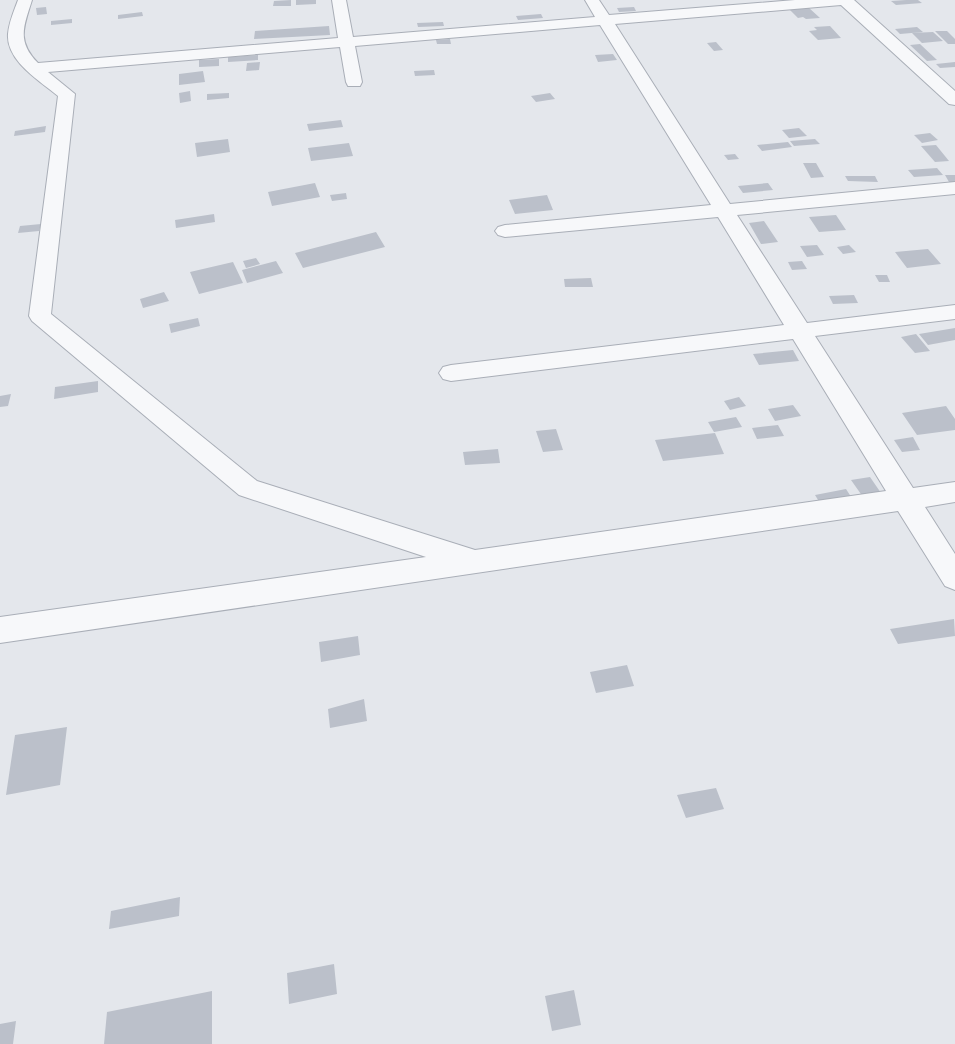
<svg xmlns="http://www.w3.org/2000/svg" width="955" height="1044" viewBox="0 0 955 1044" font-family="Manrope,sans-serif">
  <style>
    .building { fill: #bbc0ca }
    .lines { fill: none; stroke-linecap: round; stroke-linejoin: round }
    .minor-casing { stroke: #a9aeb7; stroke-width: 2 }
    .minor { fill: #f7f8fa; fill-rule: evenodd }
  </style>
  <rect width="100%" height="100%" fill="#e4e7ec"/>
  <path class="building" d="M291,0V6H273L274,1Z
    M296,0H316V4L296,5Z
    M906,0H918L922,3L896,5L891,1Z
    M46,7L47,14L37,15L36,8Z
    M634,7L636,11L619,12L617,8Z
    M808,7L820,18L806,19L803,17L798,18L789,9Z
    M142,12L143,16L118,19V15Z
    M541,14L543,18L518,20L516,16Z
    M72,19V23L51,25V21Z
    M443,22L444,26L418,27L417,23Z
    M329,26L330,35L254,39L255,31Z
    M830,26L841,38L818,40L809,31L817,30L814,27Z
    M917,27L923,32L900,34L895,29Z
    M935,31H947L955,39V44H948Z
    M933,32L943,41L922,43L912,33Z
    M450,39L451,44H437L436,40Z
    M716,42L723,50L714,51L707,43Z
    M920,44L937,60L927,61L910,45Z
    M613,54L617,60L598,62L595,55Z
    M258,55V60L228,62V57Z
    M219,59V66L199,67V60Z
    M260,62L259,70L246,71L247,63Z
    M955,62V67L940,68L936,64Z
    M434,70L435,75L415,76L414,71Z
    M203,71L205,82L179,85V74Z
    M190,91L191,101L180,103L179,93Z
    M229,93V98L207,100V94Z
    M550,93L555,99L536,102L531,96Z
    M341,120L343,127L309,131L307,124Z
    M46,126L45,132L14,136L15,131Z
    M799,128L807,136L789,138L782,130Z
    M930,133L938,140L922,143L914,135Z
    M228,139L230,152L197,157L195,143Z
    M815,139L820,144L794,146L790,141Z
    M788,142L792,147L762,151L757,145Z
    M349,143L353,156L311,161L308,148Z
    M936,145L949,161L935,162L921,146Z
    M735,154L739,159L728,160L724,155Z
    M803,163H816L824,177L811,178Z
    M937,168L943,175L914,177L908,170Z
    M945,175H955V182H949Z
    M845,176H875L878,182L848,181Z
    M315,183L320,197L272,206L268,192Z
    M768,183L773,190L743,193L738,186Z
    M346,193L347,199L332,201L330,195Z
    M547,195L553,210L515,214L509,200Z
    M214,214L215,222L176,228L175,220Z
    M836,215L846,230L819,232L809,217Z
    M764,221L778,242L761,244L749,223Z
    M41,224L39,231L18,233L20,226Z
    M376,232L385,247L303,268L295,253Z
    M817,245L824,255L807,257L800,246Z
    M849,245L856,252L843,254L837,247Z
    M928,249L941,264L907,268L895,252Z
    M256,258L260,264L246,268L243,261Z
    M276,261L283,273L247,283L242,270Z
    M802,261L807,269L792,270L788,262Z
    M233,262L243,283L199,294L190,272Z
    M875,275H887L890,282H879Z
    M591,278L593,287H565L564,279Z
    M164,292L169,301L143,308L140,299Z
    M854,295L858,303L833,304L829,296Z
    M198,318L200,326L171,333L169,324Z
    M955,328V340L928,345L919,334Z
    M916,334L930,351L915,353L901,337Z
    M793,350L799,361L759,365L753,354Z
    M98,381V392L54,399L55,387Z
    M11,394L8,406L0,407V396Z
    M739,397L746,406L730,410L724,401Z
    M793,405L801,416L775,421L768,409Z
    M946,406L955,419V430L917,435L902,413Z
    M736,417L742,427L714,432L708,422Z
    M778,425L784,436L757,439L752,428Z
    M556,429L563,450L543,452L536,431Z
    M715,433L724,454L663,461L655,440Z
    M913,437L920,450L902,452L894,440Z
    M498,449L500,463L465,465L463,452Z
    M870,477L881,493L863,497L851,480Z
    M846,489L855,503L823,508L815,495Z
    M954,619L955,636L898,644L890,629Z
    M358,636L360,655L321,662L319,642Z
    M627,665L634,686L596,693L590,672Z
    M364,699L367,721L330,728L328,709Z
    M67,727L60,785L6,795L15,735Z
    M716,788L724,809L686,818L677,795Z
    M180,897L179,916L109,929L111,911Z
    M334,964L337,994L289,1004L287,973Z
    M574,990L581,1025L552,1031L545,996Z
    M212,991V1044H104L107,1012Z
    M16,1021L13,1044H0V1024Z"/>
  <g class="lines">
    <defs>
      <path id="minor" d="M18,0H32C24,26 16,41 38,63L338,38L332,0H346L353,37L595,17L585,0H599L609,15L795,0H854L955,91V105L949,104L841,5L615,24L730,204L955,182V194L737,215L807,323L955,305V319L815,336L913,488L955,482V502L925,507L955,554V590L945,586L898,511L0,643V617L426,557L239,495L32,321L29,316L58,96C40,81 6,61 8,34C9,22 14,11 18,0ZM600,25L711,205L505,225L498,227L495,231L498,235L505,237L718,217L784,325L451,365L443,367L439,373L443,379L451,381L793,339L886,491L475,550L257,481L51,314L75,94L48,72L340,47L346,82L348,86H360L362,82L355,46Z"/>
    </defs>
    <use href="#minor" class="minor-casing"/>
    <use href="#minor" class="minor"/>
  </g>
</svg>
